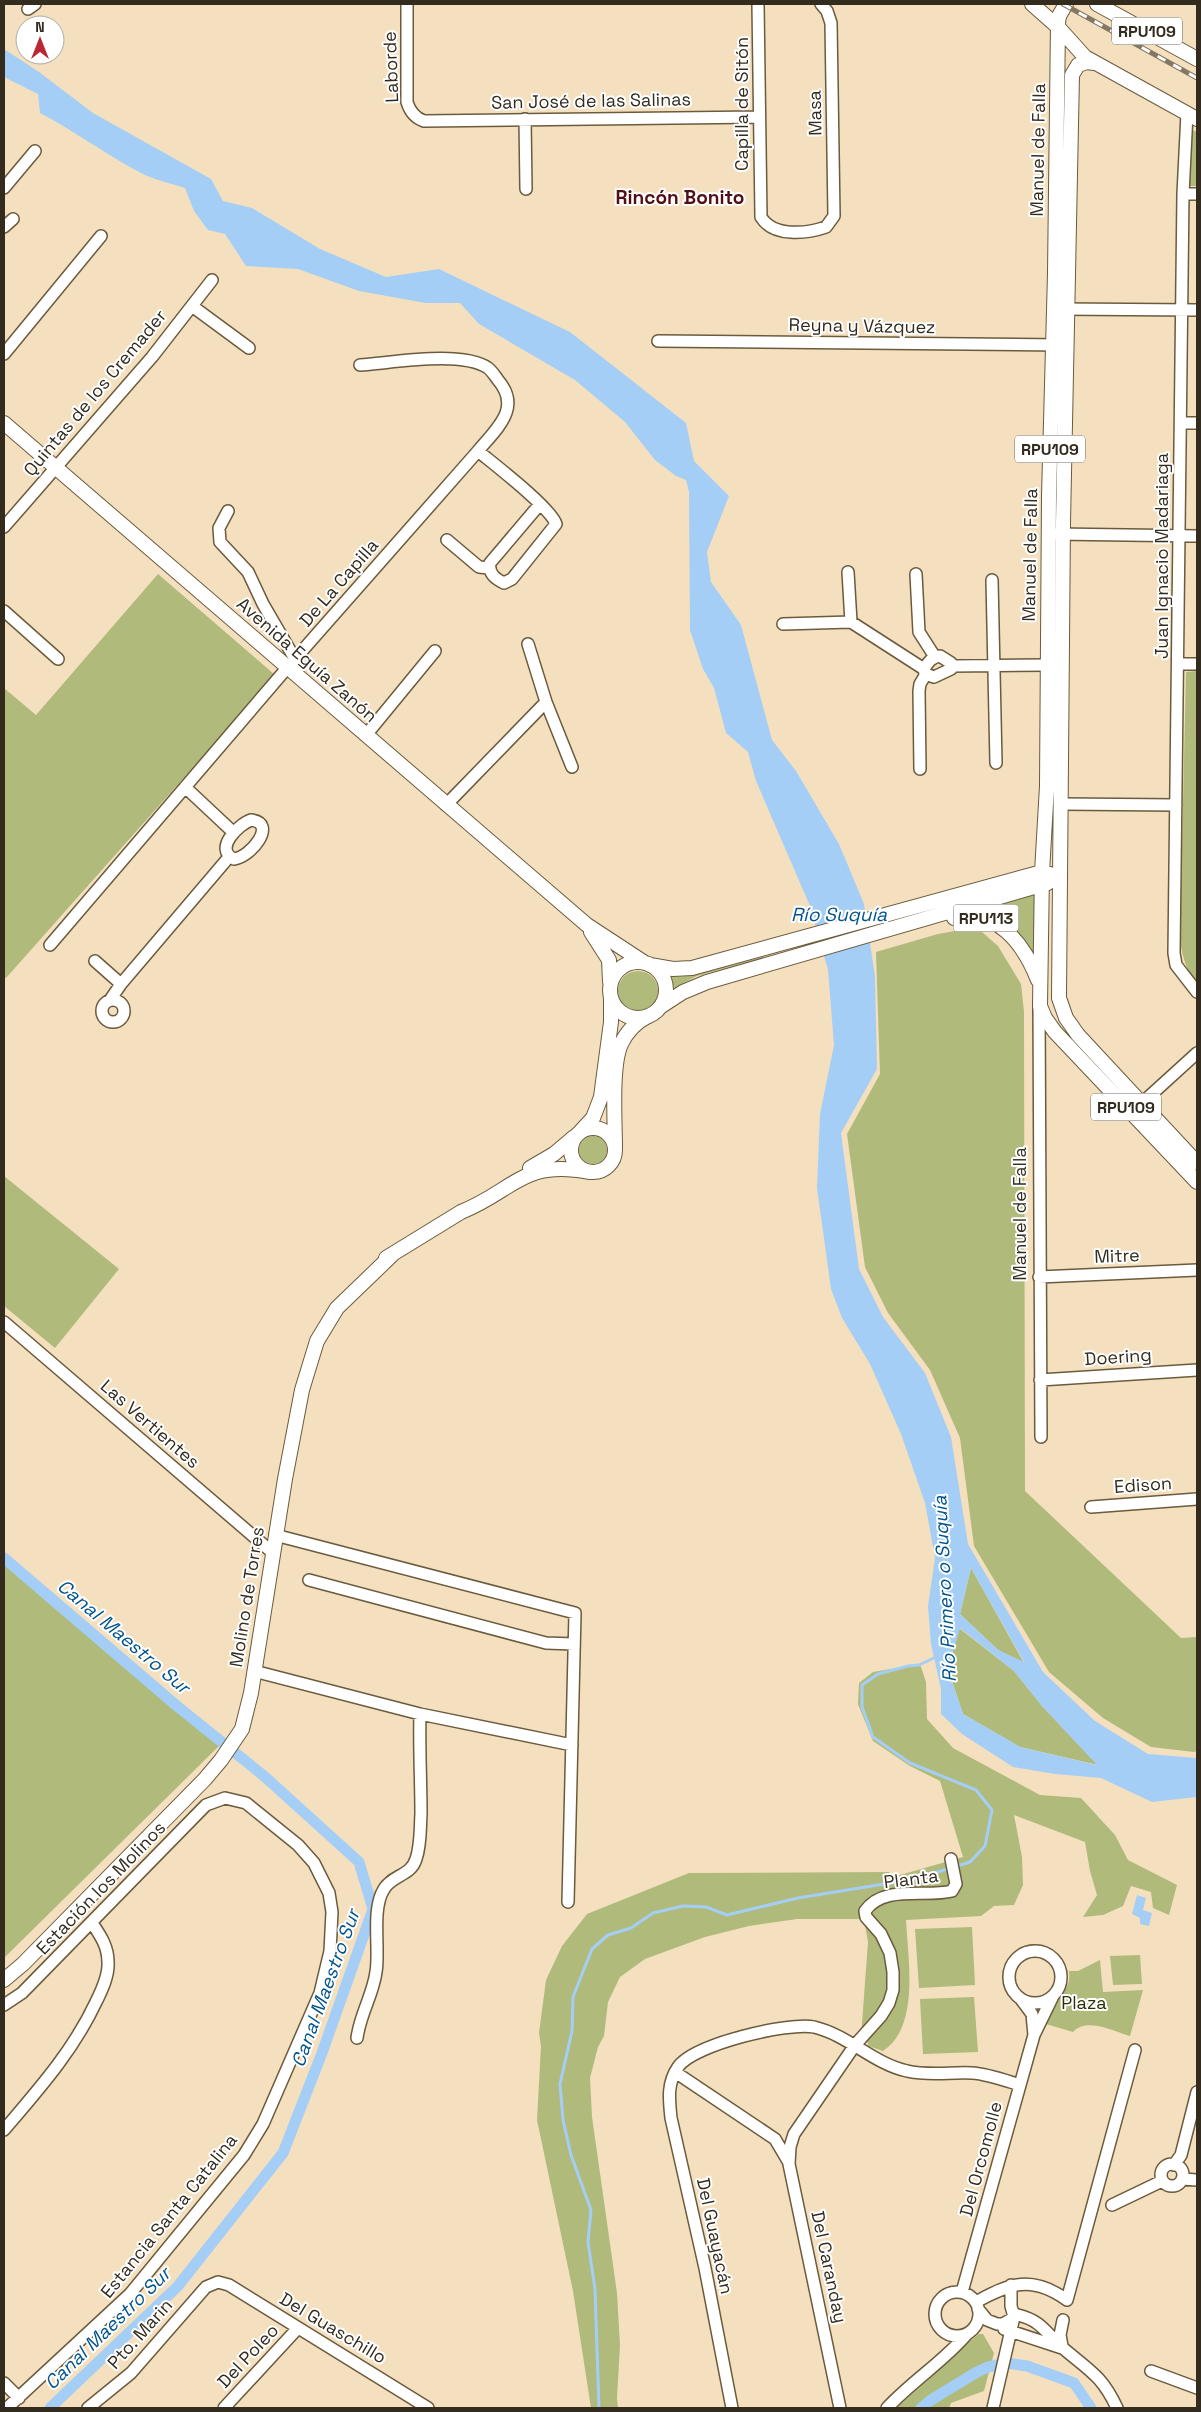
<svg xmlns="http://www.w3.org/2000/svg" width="1201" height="2412" viewBox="0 0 1201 2412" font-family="'Space Grotesk',sans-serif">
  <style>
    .green { fill: #afba7b }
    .water { fill: #a5cef6; fill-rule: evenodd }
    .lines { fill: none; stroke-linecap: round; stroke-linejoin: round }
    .stream { stroke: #a5cef6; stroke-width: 3 }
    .canal { stroke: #a5cef6; stroke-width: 11 }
    .minor-casing { stroke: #6b5a3c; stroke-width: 14 }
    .major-casing { stroke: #6b5a3c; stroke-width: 16 }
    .minor { stroke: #fff; stroke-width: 11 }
    .major { stroke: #fff; stroke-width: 14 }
    .rail-casing { stroke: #847862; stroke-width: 5 }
    .rail { stroke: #fff; stroke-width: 3; stroke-dasharray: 9; stroke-linecap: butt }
    .labels { text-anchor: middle; stroke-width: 4; stroke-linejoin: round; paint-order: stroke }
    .shield { fill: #fff; stroke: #706b62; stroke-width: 1 }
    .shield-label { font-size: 16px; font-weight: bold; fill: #322b1e }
    .street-label { font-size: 18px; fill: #322b1e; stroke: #fff }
    .park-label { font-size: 18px; fill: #2a2f07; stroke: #fff }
    .neighbourhood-label { font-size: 19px; font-weight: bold; fill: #530e13; stroke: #fff }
    .water-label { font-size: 19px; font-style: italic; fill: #00548e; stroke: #fff }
  </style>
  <rect width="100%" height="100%" fill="#f4e0bf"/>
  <path class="green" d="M1189,128L1197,132V186H1188Z
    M158,574L275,675L6,978L4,977V688L36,715Z
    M1197,671V983C1185,968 1181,954 1180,935L1186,672Z
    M1036,893L1035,960C1019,938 1006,913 977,908Z
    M966,929L982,932L998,946L1021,984L1024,1012L1025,1491L1181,1638L1197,1637V1751L1194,1752L1151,1747L1103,1718L1049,1672L974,1546L960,1438L930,1370L888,1313L865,1267L847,1134L880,1074L876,952L938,934Z
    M779,953L697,976L674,988L671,977L689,976Z
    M618 991a20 20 0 1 1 40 0a20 20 0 1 1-40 0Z
    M579 1150a14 14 0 1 1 28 0a14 14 0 1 1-28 0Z
    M4,1176L119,1269L55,1348L4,1306Z
    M4,1563L104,1644L220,1745L4,1958Z
    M971,1568L1024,1663L998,1650L960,1614Z
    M959,1628L1014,1671L1042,1706L1098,1765L1020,1747L963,1714L948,1669Z
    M920,1664L926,1682L927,1719L953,1748L1040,1795L1081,1798L1115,1835L1128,1860L1177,1885L1169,1915L1153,1908L1151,1892L1131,1886L1123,1906L1103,1915L1083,1917L1097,1895L1090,1871L1085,1842L1014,1815L1022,1857L1023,1885L1014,1905L994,1906L981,1916L906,1920C908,1959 920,2027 883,2051L868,2046V2043L861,2037L868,1942L864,1919H797L749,1926L705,1937L645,1959L620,1977L608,2002L604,2036L598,2047L590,2078L592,2117L617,2293L620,2345L617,2398L618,2408H591L573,2291L537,2120L541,2046L539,2033L546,1980L562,1946L587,1914L689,1873L889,1872L893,1877L963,1857L940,1781L910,1766L873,1741L858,1704L859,1683L873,1672Z
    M972,1927L975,1985L919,1988L915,1929Z
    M1140,1955L1142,1984L1113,1985L1110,1956Z
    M1100,1960L1103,1992L1143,1990L1130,2036C1112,2031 1087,2017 1073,2032L1046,2024C1050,2016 1053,2008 1057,2001C1064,1990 1071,1986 1069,1971H1078Z
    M974,1997L978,2052L923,2054L920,1999Z
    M979,2334H983L994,2353L984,2391L951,2403L949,2408H895L950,2356Z"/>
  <path class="water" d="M4,49L39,72L93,113L211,179L223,201L252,208L320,249L386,277L439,269L570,332L686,423L694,461L729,496L707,552L711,582L741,625L772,740L796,771L839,844L864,904L875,976L877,1069L841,1133L859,1269L883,1317L925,1373L951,1437L968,1544L1043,1672L1095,1721L1148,1754L1197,1758V1797L1152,1802L1101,1778L1055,1774L1013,1767L962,1734L941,1714V1689L931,1644L928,1606L935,1558L925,1503L901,1434L870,1364L842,1318L831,1289L817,1188L820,1114L834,1045L828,970L810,906L756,781L748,752L726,733L714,688L703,669L690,630L689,492L686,480L676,476L655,460L625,422L575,380L479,324L460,303H426L359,291L298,269L246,266L225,234L208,230L194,211L185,188C170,183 154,180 141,173C106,155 75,131 40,113L38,94L4,77ZM971,1568L1024,1662L998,1650L960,1614ZM960,1628L1014,1671L1042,1706L1097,1765L1020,1747L963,1714L948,1669Z
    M1137,1895L1146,1898L1143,1910L1152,1913L1149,1926L1140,1924V1918L1132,1914Z"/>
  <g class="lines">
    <path class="stream" d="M599,2408L595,2289L588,2242L591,2210L571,2155L563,2120L560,2084L572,2031L573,1997L592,1949L608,1935L631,1928L653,1913L683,1906L706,1907L727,1915L798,1898L915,1879L970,1862L985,1846L992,1810L976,1790L910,1763L873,1737L862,1707V1685L878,1674L908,1666L919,1665L936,1657"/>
    <path class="canal" d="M4,1558L177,1706L264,1776L359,1862L373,1909L322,2053L283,2153L178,2286L50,2408
      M921,2408L931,2400L977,2372L988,2367L1007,2363L1027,2366L1074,2383L1091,2408"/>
    <defs>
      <path id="minor" d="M407,4V102C410,112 415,118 424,121L759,117
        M758,4L761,217C773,237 806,234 826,227L834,216L831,23L827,11L821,4
        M28,9L35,4
        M1187,113L1183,194L1174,953L1176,965L1197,992
        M525,119L526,189
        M4,188L35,151
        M1183,194H1197
        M4,227L13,219
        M192,306L249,348
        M1059,309L1197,310
        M658,341L1061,345
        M4,354L101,236
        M1181,423H1197
        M478,451C495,465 550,507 556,524L512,579L504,583C496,579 488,574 490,563L540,504
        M228,511L219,528L220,542L248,572L263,604L295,659
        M4,527L152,357L212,280
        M1056,534L1197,536
        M447,540L479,567L489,568
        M848,572L851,622
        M916,574L919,632L935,657
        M992,580L996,763
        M4,611L58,659
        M783,624L851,622L924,669
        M528,644L546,702L572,767
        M940,656L951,663V669L934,677L925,674L924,669C928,662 932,657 940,656Z
        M1179,664H1197
        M952,666L1048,665
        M366,735L435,651
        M920,769L919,691L920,684L926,674
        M185,787L233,832
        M1061,804L1176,805
        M446,805L546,702
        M251,820C278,823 251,857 234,859C213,849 239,824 251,820Z
        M50,945L287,668L478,451C497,428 522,408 498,380C495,376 492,371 488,368C461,350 392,363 360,365
        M95,961L121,984
        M110,1000L121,984L229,857
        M102 1011a11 11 0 1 1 22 0a11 11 0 1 1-22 0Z
        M1039,1004L1041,1437
        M1142,1103L1197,1053
        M1039,1277L1197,1270
        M4,1322L273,1553
        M1040,1380L1197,1370
        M1091,1507L1197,1499
        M275,1535L575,1613L568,1902
        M309,1580L546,1643L574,1644
        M254,1671L420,1714L572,1745
        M1009 1977a26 26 0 1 1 52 0a26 26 0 1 1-52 0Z
        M1020,1998L1032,2014L1034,2035L1052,1998
        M4,2005L22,1993L206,1805L225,1798L246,1803L298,1845L314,1863L329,1893L332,1912L330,1951L320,1993L263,2124L244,2155L130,2294L7,2408
        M357,2038C360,2014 373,1995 376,1972C380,1949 371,1909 384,1889C392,1875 411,1876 416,1859C421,1845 420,1829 421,1814C421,1781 419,1748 420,1714
        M675,2072L775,2139L788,2161
        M4,2130C39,2089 73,2051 96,2002C102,1990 109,1975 108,1962C108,1946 100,1935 92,1923
        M1161 2175a11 11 0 1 1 22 0a11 11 0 1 1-22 0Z
        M1174,2165L1181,2155L1197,2092
        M1182,2179L1197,2180
        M1112,2205L1162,2181
        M962,2292L1034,2035
        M935 2314a22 22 0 1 1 44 0a22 22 0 1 1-44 0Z
        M976,2302C1010,2283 1032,2275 1067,2300L1135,2050
        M978,2309L987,2320L997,2324H1003L1018,2315C1043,2321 1047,2335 1064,2349C1090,2371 1102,2376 1117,2408
        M1004,2329L1062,2348
        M1062,2346L1060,2335L1063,2320
        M1151,2371L1197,2388
        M4,2383L19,2398
        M88,2408L131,2373L206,2287L218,2282L229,2285L428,2408
        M224,2408L298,2328
        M732,2408L705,2268L671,2118C669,2099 667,2083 678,2067C694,2044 788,2022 814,2027C848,2035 874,2064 907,2071C928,2076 950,2072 972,2073C988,2074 1004,2080 1020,2085
        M840,2408L789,2164L790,2147L794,2134L855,2045L881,2016L889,2003L893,1990V1972L890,1953L881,1934L866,1917L865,1911C884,1884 926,1898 952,1891L956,1884L951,1859
        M887,2408C912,2381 943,2362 967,2334
        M993,2408L1014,2317L1011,2306V2285"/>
      <path id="major" d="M1032,4L1058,27L1085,57L1197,119
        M1066,4L1059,16L1058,23L1055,273L1049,496L1047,786L1042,872L1040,1006L1045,1018L1055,1032L1197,1182
        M1097,4L1197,59
        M1094,63L1087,62L1078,65L1072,75L1063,523L1059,998L1066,1018L1078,1035L1197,1163
        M4,423L587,925L645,963
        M954,918C996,907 1024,944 1038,980
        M591,932L609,960L610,982
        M610 990a28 28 0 1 1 56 0a28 28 0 1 1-56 0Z
        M650,965L673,969L692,968L1042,872L1050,874
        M660,1007L683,992L707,982L1048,883
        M571 1150a22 22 0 1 1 44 0a22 22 0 1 1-44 0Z
        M580,1132L593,1118L601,1097L611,1022V998
        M615,1148C615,1122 611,1066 621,1044C627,1031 636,1022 648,1016
        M530,1168L554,1154L574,1137
        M386,1258L461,1212C514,1191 522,1159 589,1172
        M4,1980L23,1964L205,1779L221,1760L242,1729L251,1693L285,1479L302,1390L317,1341L337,1308L392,1255"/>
    </defs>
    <use href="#minor" class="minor-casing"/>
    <use href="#major" class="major-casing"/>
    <use href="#minor" class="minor"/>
    <use href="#major" class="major"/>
    <defs>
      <path id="rail" d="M1063,4L1197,78"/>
    </defs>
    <use href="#rail" class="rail-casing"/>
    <use href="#rail" class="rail"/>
  </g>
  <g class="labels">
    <g class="shield">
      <rect x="1112" y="17.5" width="70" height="27" rx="4"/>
      <rect x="1015" y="435.5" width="70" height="27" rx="4"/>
      <rect x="953.5" y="904.5" width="65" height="27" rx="4"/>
      <rect x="1091" y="1093.5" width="70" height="27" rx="4"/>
    </g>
    <g class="shield-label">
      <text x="1147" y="37">RPU109</text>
      <text x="1050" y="455">RPU109</text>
      <text x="986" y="924">RPU113</text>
      <text x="1126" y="1113">RPU109</text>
    </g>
    <g class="street-label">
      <text transform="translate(391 67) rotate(-92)" y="6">Laborde</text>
      <text transform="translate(591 101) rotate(-1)" y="6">San José de las Salinas</text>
      <text transform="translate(742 104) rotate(-90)" y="6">Capilla de Sitón</text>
      <text transform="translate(815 113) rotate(-91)" y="6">Masa</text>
      <text transform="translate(1038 150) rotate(-89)" y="6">Manuel de Falla</text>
      <text transform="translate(862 326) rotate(1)" y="6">Reyna y Vázquez</text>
      <text transform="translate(95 393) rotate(-50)" y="6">Quintas de los Cremader</text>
      <text transform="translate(1030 555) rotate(-89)" y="6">Manuel de Falla</text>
      <text transform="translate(1162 556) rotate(-90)" y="6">Juan Ignacio Madariaga</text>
      <text transform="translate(339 583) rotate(-49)" y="6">De La Capilla</text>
      <text transform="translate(307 660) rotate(41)" y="6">Avenida Eguía Zanón</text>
      <text transform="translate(1020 1214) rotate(-90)" y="6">Manuel de Falla</text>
      <text transform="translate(1117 1256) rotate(-2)" y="6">Mitre</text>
      <text transform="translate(1118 1357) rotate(-4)" y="6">Doering</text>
      <text transform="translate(150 1424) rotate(41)" y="6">Las Vertientes</text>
      <text transform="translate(1143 1485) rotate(-4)" y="6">Edison</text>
      <text transform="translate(247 1597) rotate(-81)" y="6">Molino de Torres</text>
      <text transform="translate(911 1879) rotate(-7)" y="6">Planta</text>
      <text transform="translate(101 1888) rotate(-46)" y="6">Estación los Molinos</text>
      <text transform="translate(981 2159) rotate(-75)" y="6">Del Orcomolle</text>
      <text transform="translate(169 2216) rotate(-51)" y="6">Estancia Santa Catalina</text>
      <text transform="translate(715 2236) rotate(78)" y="6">Del Guayacán</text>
      <text transform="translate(829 2267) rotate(78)" y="6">Del Caranday</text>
      <text transform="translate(333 2328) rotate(31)" y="6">Del Guaschillo</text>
      <text transform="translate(140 2334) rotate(-48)" y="6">Pto. Marin</text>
      <text transform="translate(248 2356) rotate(-47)" y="6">Del Poleo</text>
    </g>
    <g class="park-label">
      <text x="1084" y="2009">Plaza</text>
    </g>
    <g class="neighbourhood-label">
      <text x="680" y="204">Rincón Bonito</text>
    </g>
    <g class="water-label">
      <text x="839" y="921">Río Suquía</text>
      <text transform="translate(944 1589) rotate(-93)" y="7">Río Primero o Suquía</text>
      <text transform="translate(124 1636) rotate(40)" y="7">Canal Maestro Sur</text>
      <text transform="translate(325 1988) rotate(-70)" y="7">Canal Maestro Sur</text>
      <text transform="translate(107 2328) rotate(-44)" y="7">Canal Maestro Sur</text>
    </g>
  </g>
  <rect width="1201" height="2412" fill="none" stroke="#322b1e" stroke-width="10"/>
  <g transform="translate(40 40)"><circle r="24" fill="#ffffff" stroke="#adaaa5"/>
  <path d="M0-4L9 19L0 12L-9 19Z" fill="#b92834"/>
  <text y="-8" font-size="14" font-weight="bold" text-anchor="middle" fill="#322b1e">N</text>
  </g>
</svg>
